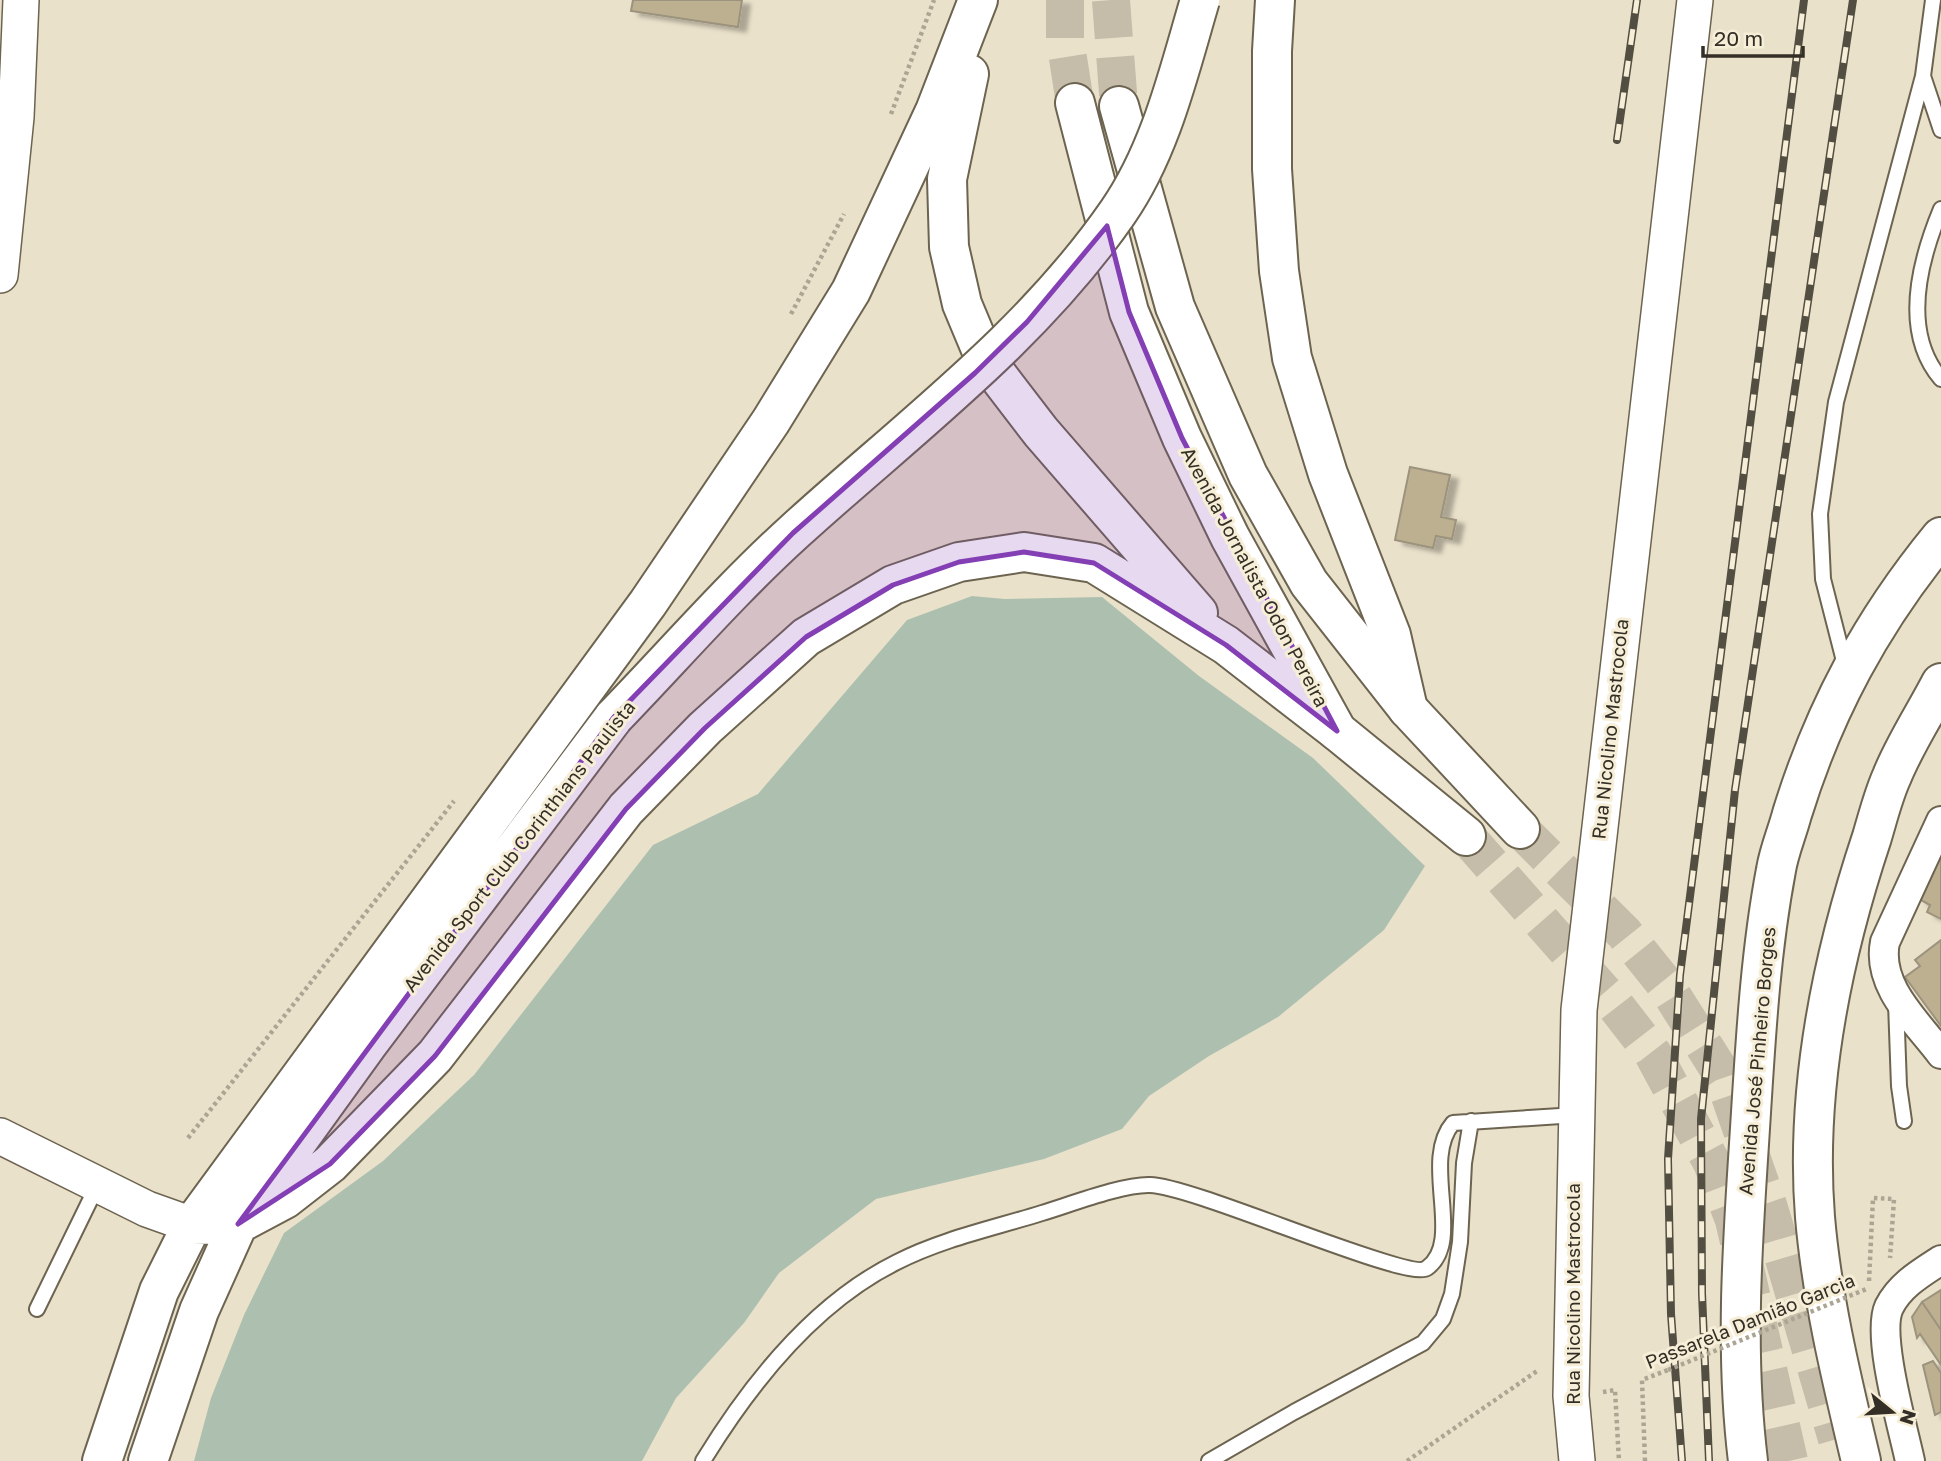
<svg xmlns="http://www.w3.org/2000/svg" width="1941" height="1461" viewBox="0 0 1941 1461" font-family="'Golos Text',sans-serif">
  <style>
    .green { fill: #adc0b0 }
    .building { fill: #bdb090; stroke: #9c937e; stroke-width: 2; filter: url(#shadow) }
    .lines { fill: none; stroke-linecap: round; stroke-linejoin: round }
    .trunk-tunnel { stroke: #c5bda9; stroke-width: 38; stroke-dasharray: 38 19; stroke-linecap: butt }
    .service-casing { stroke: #6c6450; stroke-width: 18 }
    .minor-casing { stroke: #6c6450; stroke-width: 32 }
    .tertiary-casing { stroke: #6c6450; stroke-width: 38 }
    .primary-casing { stroke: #6c6450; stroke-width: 42 }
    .trunk-casing { stroke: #6c6450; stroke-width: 42 }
    .path { stroke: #aca593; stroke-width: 4.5; stroke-dasharray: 3.5 3.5; stroke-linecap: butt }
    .service { stroke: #fff; stroke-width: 14 }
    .minor { stroke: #fff; stroke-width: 28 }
    .tertiary { stroke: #fff; stroke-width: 35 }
    .primary { stroke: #fff; stroke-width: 38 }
    .trunk { stroke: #fff; stroke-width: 38 }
    .rail-casing { stroke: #534e42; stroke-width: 8 }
    .rail { stroke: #f7eed7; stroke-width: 5; stroke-dasharray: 16; stroke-linecap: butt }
    .primary-bridge-casing { stroke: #6c6450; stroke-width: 42; stroke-linecap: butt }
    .path-bridge { stroke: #aca593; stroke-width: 4.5; stroke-dasharray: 3.5 3.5; stroke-linecap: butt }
    .primary-bridge { stroke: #fff; stroke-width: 38 }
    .marked { fill: #833fb3; fill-opacity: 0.2; stroke: #833fb3; stroke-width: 5; stroke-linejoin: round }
    .labels { text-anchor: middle; stroke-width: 6; stroke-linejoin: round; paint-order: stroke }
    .street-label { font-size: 19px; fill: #332f26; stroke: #f7eed7 }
  </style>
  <defs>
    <filter id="shadow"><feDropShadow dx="8" dy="4.5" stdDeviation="2" flood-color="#0004"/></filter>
  </defs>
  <rect width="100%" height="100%" fill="#eae1ca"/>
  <path class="green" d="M972,596L1005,599L1102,597L1199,676L1313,758L1425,866L1384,930L1278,1017L1209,1056L1149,1096L1122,1129L1044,1159L876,1199L779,1273L744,1323L676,1398L642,1461H194L211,1398L244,1315L284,1233L383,1161L474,1075L653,845L758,794L907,620Z"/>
  <path class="building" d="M633,0H742L738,27L631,11Z
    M1410,467L1450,475L1441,517L1456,520L1452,539L1436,536L1433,548L1395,540Z
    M1941,851V919L1927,912L1930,905L1919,899Z
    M1941,940V1026L1905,977L1920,966L1915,960Z
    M1941,1290V1330L1922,1302Z
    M1922,1302L1941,1330V1365L1920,1334L1917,1338L1912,1317Z
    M1933,1361L1941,1373V1412L1935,1415L1923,1365Z"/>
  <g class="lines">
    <path class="trunk-tunnel" d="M1065,0V39L1075,103
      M1111,0L1119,106
      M1520,829L1624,933L1665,984L1723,1076L1769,1208L1837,1439
      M1466,836L1615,1005L1653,1054L1712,1163L1734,1220L1789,1461"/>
    <defs>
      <path id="service" d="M1933,0L1923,76L1941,130
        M1941,209C1919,262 1901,332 1941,379
        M1845,665L1823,579L1820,514L1836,402L1923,76
        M1896,1003L1899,1086L1904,1121
        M37,1309L97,1186
        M703,1461C750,1384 814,1303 897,1262C942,1239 994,1228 1042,1213C1069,1205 1123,1184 1150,1185C1195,1186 1408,1282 1427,1268C1465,1241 1420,1161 1453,1123L1576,1115
        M1209,1461L1294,1412L1423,1343L1443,1319L1452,1294L1460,1242L1464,1163L1471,1121"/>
      <path id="minor" d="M1941,821L1885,942C1876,986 1917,1022 1941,1054
        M1910,1461C1903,1428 1876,1335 1889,1307C1900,1285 1921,1273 1941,1260"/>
      <path id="tertiary" d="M0,275L16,117L21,0
        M0,1136L147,1209L192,1225
        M1577,1461L1571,1396L1579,1010L1695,0"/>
      <path id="primary" d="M1275,0L1272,51V169L1279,271L1292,358L1328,474L1391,635L1408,709
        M969,74L947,179L949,247L962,304L985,359L1041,432L1198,613
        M192,1225L238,1224L285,1199L330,1164L435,1056L626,809L705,728L806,637L893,585L959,562L1024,552L1094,563L1226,645L1337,731
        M102,1461L159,1291L192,1225L648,603L771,421L851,291L935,111L978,0
        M148,1461L199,1311L238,1224L368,1044L614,717
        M1748,1461C1735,1356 1742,1249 1749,1144C1755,1052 1759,960 1776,870C1779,851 1787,833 1792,814C1824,710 1872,621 1941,537
        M1861,1461C1842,1381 1822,1299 1815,1217C1805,1090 1832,957 1872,837C1878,817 1883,796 1892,776C1905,744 1925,714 1941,683"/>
      <path id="trunk" d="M1075,103L1129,312L1182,438L1230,537L1337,731L1466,836
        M1119,106L1175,307L1248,475L1309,583L1408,709L1520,829"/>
    </defs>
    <use href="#service" class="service-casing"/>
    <use href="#minor" class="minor-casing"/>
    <use href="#tertiary" class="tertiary-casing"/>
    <use href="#primary" class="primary-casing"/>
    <use href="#trunk" class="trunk-casing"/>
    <path class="path" d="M891,114L934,0
      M791,314L844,214
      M188,1138L454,801
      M1869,1281L1873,1198L1894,1199L1890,1258
      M1603,1392L1615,1390L1619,1461
      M1407,1461L1537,1371
      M1645,1461L1642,1380L1668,1370"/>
    <use href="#service" class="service"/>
    <use href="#minor" class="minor"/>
    <use href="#tertiary" class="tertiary"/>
    <use href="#primary" class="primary"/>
    <use href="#trunk" class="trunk"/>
    <defs>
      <path id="rail" d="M1617,140L1637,0
        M1682,1461L1671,1314L1668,1159L1680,975L1804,0
        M1709,1461L1702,1293L1701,1119L1735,790L1853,0"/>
    </defs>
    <use href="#rail" class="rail-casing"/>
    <use href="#rail" class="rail"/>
    <defs>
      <path id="primary-bridge" d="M614,717C674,655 731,589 795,531C907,429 1031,338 1118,212C1161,150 1179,71 1200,0"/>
    </defs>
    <use href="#primary-bridge" class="primary-bridge-casing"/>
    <path class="path-bridge" d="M1668,1370L1869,1288"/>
    <use href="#primary-bridge" class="primary-bridge"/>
  </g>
  <path class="marked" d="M1107,226L1129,312L1182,438L1337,731L1226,645L1094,563L1024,552L959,562L893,585L806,637L705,728L626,809L435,1056L330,1164L238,1224L614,717L793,533L975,373L1027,322Z"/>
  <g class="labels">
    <g class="street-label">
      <text transform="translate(1255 577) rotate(62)" y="7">Avenida Jornalista Odon Pereira</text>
      <text transform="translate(1610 729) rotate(-84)" y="7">Rua Nicolino Mastrocola</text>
      <text transform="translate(519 846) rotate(-52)" y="7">Avenida Sport Club Corinthians Paulista</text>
      <text transform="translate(1757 1061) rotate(-85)" y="7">Avenida José Pinheiro Borges</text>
      <text transform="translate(1573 1294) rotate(-90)" y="7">Rua Nicolino Mastrocola</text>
      <text transform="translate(1750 1321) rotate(-22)" y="7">Passarela Damião Garcia</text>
    </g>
  </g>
  <g transform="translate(1892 1412) rotate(108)" stroke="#f7eed7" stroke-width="5" paint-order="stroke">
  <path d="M0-5L12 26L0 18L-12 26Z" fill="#332f26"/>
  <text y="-10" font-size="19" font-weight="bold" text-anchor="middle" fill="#332f26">N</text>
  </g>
  <path d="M1703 46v10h100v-10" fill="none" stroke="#332f26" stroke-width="3.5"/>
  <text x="1714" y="46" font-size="21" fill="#332f26" stroke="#f7eed7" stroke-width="5" paint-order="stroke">20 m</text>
</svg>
